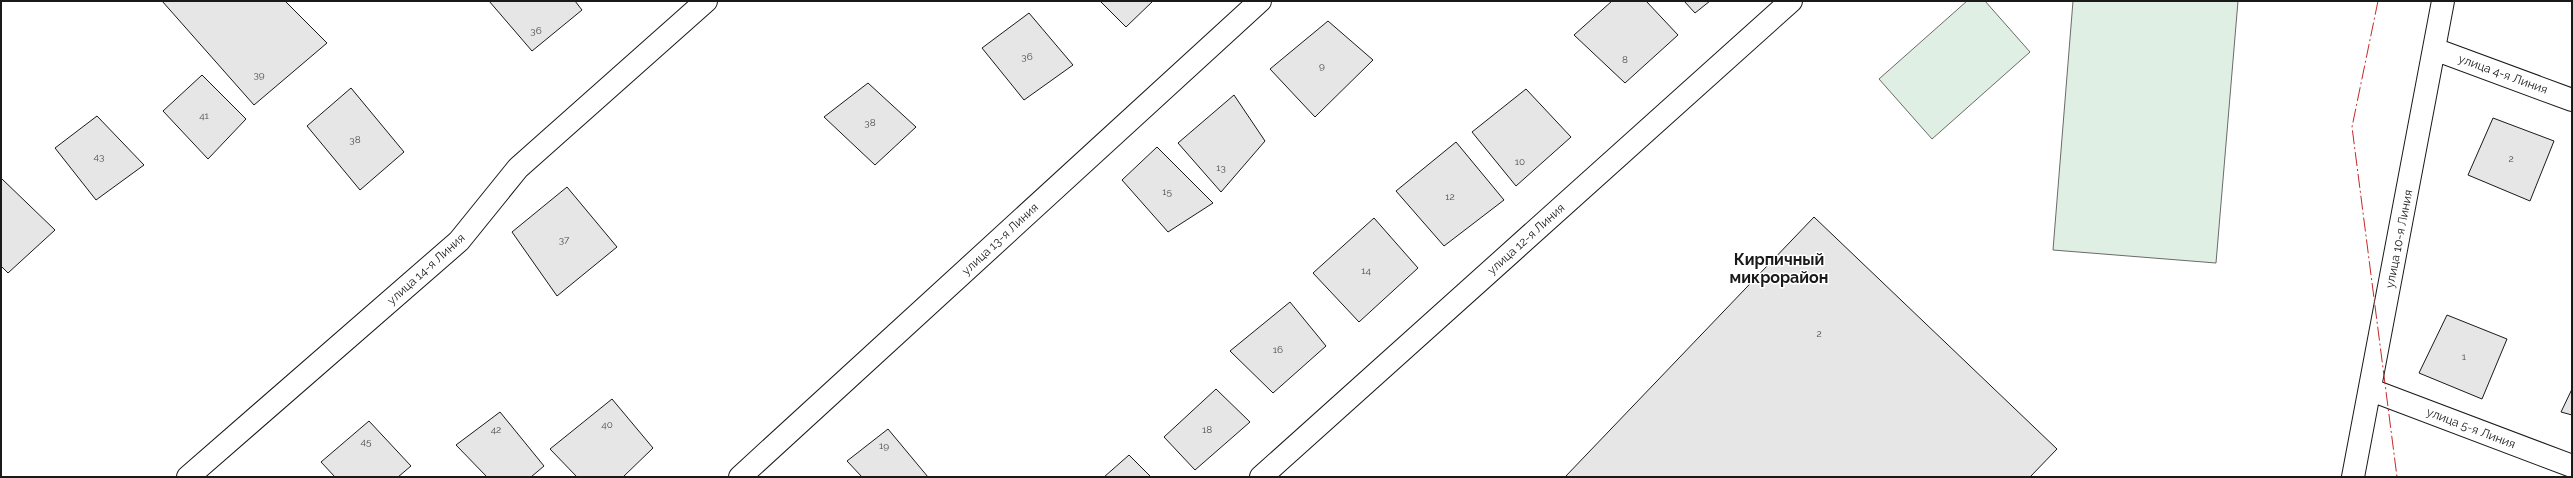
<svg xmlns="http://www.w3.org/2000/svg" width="2573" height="478" viewBox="0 0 2573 478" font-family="Raleway,sans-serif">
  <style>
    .green { fill: #e0efe3; stroke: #6a6a6a }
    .building { fill: #e6e6e6; stroke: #1a1a1a }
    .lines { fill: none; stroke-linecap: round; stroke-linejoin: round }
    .minor-casing { stroke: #1a1a1a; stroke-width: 24 }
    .minor { stroke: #fff; stroke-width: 22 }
    .power { stroke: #c62828; stroke-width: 1; stroke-dasharray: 14 3 2 3; stroke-linecap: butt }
    .labels { text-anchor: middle; stroke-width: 3; stroke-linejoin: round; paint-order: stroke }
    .number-label { font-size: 10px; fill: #4d4d4d }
    .street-label { font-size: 12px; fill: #1a1a1a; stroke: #fff }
    .district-label { font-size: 16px; font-weight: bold; fill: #1a1a1a; stroke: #fff }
  </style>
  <rect width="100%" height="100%" fill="#fff"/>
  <path class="green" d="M1967,1H1985L2030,52L1932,139L1879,79Z
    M2073,1H2238L2216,263L2053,250Z"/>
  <path class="building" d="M162,1H285L327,43L254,105Z
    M489,1H575L582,10L532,51Z
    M1100,1H1153L1126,27Z
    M1612,1H1646L1678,35L1625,83L1574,35Z
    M1684,1H1710L1695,13Z
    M1029,13L1073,65L1024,100L982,48Z
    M1328,21L1373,60L1315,117L1270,69Z
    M202,75L246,119L208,159L163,111Z
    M868,83L916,127L875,165L824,117Z
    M351,88L404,152L360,190L307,126Z
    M1526,89L1571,137L1516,186L1472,132Z
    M1234,95L1265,141L1221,192L1178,143Z
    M97,116L144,165L96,200L55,148Z
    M2493,118L2554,141L2530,201L2468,175Z
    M1456,142L1504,200L1444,246L1396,191Z
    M1157,147L1213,203L1168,232L1122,180Z
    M1,178L55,230L8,273L1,266Z
    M567,187L617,247L557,296L512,232Z
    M1814,217L2057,449L2030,477H1565Z
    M1374,218L1418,268L1359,322L1313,273Z
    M1290,302L1326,346L1273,393L1230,351Z
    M2447,315L2507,339L2482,399L2419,373Z
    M1216,389L1250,422L1195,470L1164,437Z
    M2572,389V415L2561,412Z
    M612,399L653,448L623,477H577L550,449Z
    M500,412L544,466L531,477H487L456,445Z
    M369,421L411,466L398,477H335L321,462Z
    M888,429L928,477H862L847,461Z
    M1129,455L1151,477H1104Z"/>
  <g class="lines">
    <defs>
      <path id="minor" d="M2434,49L2572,100
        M2371,390L2572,466
        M188,477L459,241L518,168L706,1
        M740,477L1260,1
        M1261,477L1791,1
        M2353,477L2443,1"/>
    </defs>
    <use href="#minor" class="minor-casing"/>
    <use href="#minor" class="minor"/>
    <path class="power" d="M2378,1L2352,127L2397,477"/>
  </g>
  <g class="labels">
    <g class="number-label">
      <text x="536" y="34">36</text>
      <text x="1027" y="60">36</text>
      <text x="1625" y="63">8</text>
      <text x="1322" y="69">9</text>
      <text x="259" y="78">39</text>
      <text x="204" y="119">41</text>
      <text x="870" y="126">38</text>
      <text x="355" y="143">38</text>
      <text x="99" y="160">43</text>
      <text x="2511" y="162">2</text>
      <text x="1520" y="165">10</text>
      <text x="1221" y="171">13</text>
      <text x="1167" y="195">15</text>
      <text x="1450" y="200">12</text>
      <text x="564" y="243">37</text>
      <text x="1366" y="274">14</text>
      <text x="1819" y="337">2</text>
      <text x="1278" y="353">16</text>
      <text x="2464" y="360">1</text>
      <text x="607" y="428">40</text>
      <text x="496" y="433">42</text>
      <text x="1207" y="433">18</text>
      <text x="366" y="445">45</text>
      <text x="884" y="449">19</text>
    </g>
    <g class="street-label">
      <text transform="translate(2503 74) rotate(20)" y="4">улица 4-я Линия</text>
      <text transform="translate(1000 239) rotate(-43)" y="4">улица 13-я Линия</text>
      <text transform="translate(1526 239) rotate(-42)" y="4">улица 12-я Линия</text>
      <text transform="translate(2399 239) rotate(-79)" y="4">улица 10-я Линия</text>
      <text transform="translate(426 269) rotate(-42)" y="4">улица 14-я Линия</text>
      <text transform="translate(2471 428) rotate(21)" y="4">улица 5-я Линия</text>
    </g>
    <g class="district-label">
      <text x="1779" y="265">Кирпичный<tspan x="1779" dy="18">микрорайон</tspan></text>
    </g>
  </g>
  <rect width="2573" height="478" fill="none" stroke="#1a1a1a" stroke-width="4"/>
</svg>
